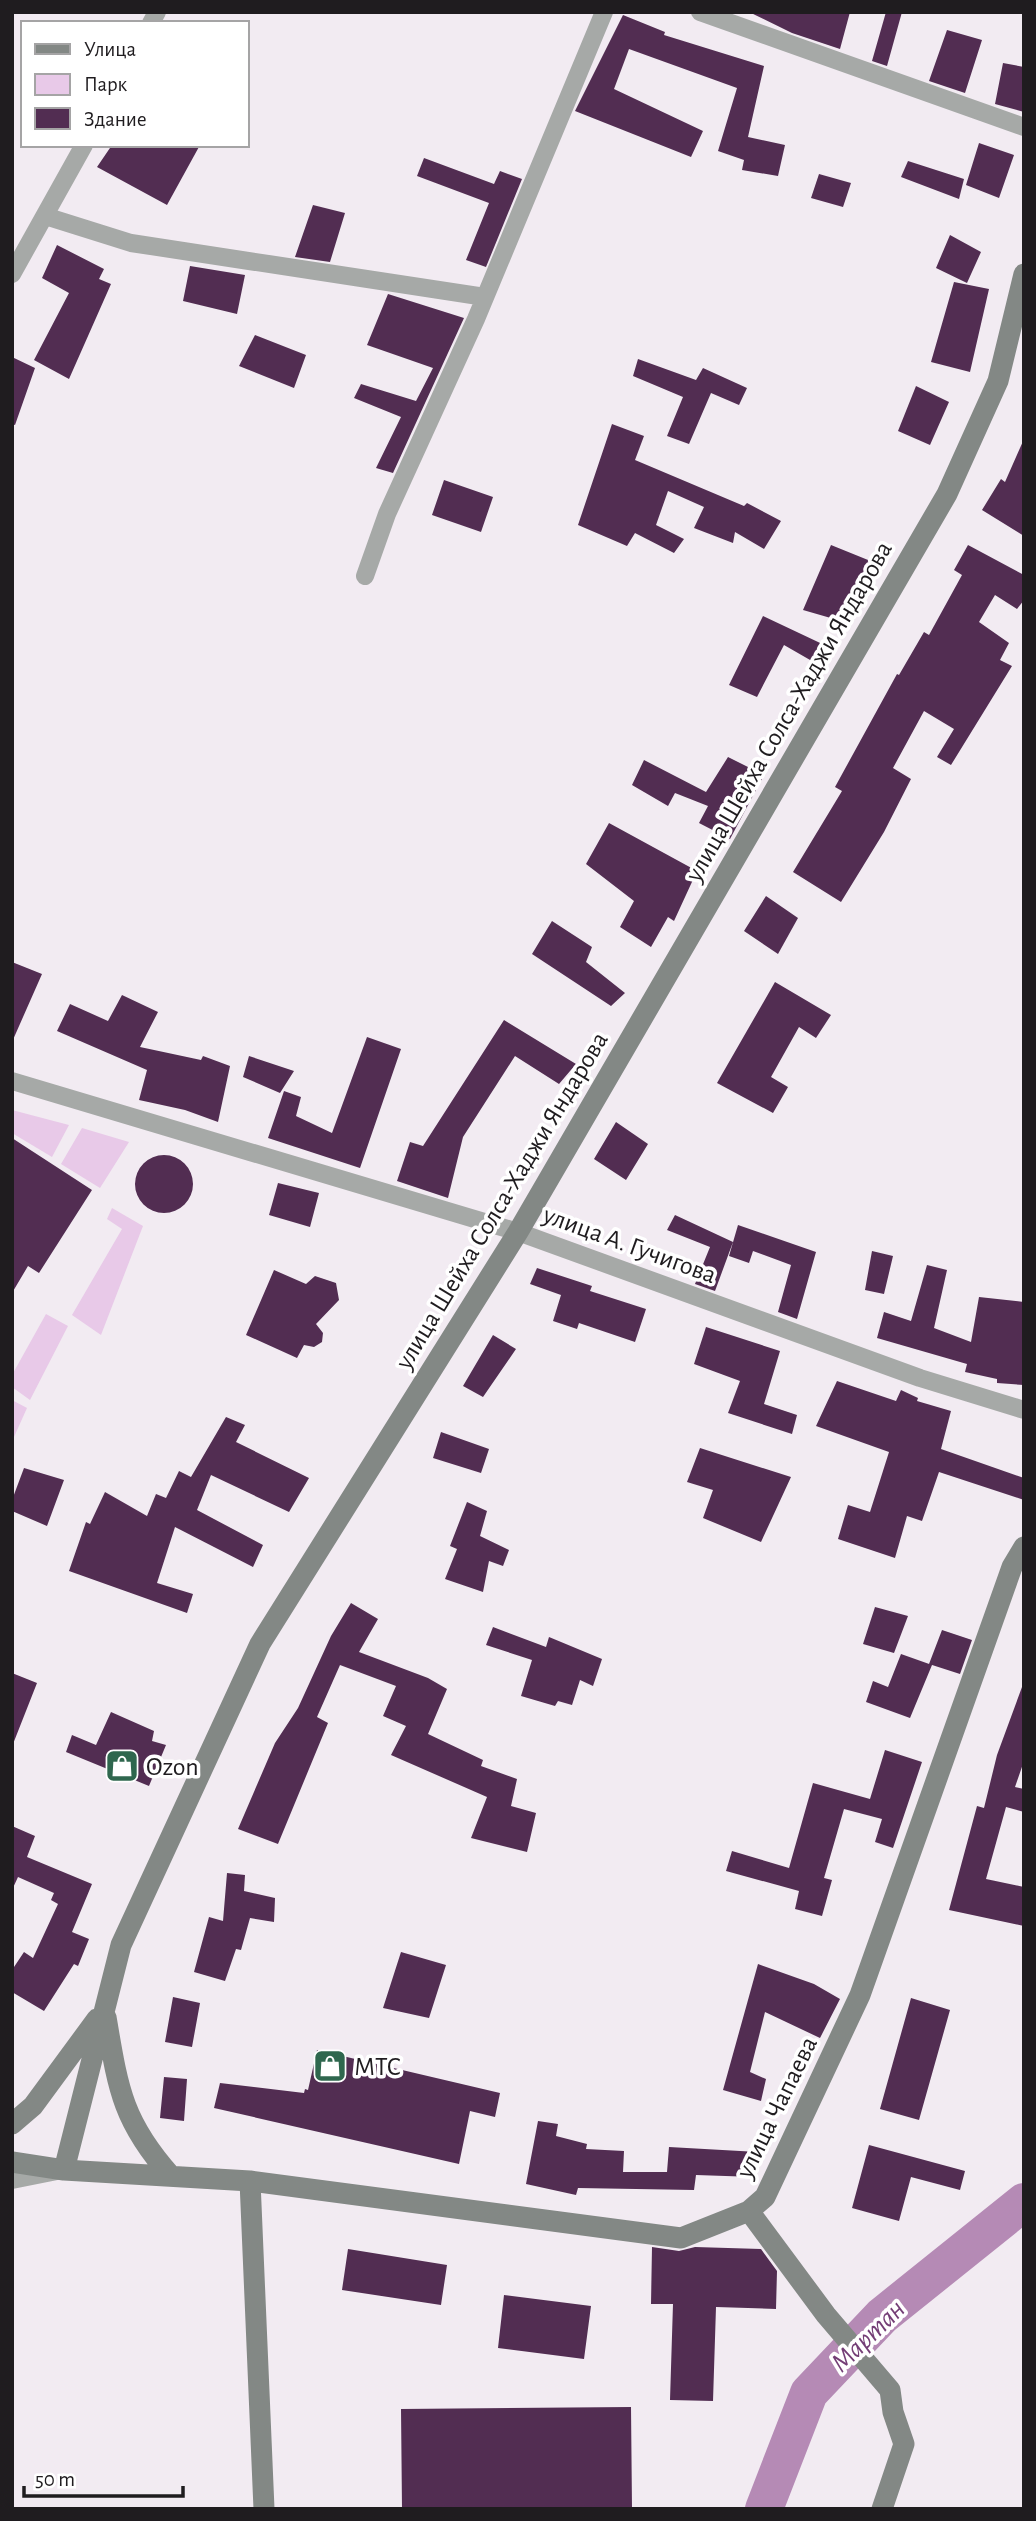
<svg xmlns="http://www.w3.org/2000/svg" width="1036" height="2521" viewBox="0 0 1036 2521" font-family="'Alegreya Sans',sans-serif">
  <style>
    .green { fill: #e8c9e8 }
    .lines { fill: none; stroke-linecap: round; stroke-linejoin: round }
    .river { stroke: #b58ab5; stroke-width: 38 }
    .building { fill: #522d52 }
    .street { stroke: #a6a9a7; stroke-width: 18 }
    .secondary { stroke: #838885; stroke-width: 21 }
    .labels { text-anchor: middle; stroke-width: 7; stroke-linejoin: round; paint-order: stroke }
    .street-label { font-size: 26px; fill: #1f1c1f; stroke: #fff }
    .poi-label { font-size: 26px; fill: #1f1c1f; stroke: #fff; text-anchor: start }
    .water-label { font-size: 28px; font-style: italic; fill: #743e76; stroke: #fff }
  </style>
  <rect width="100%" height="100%" fill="#f2ebf2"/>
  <path class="green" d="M12,1110L69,1125L52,1157L12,1133Z
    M82,1128L129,1142L100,1188L61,1164Z
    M112,1208L143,1226L101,1335L72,1315L122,1229L107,1219Z
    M46,1314L68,1326L30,1400L12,1387V1375Z
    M12,1400L27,1408L14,1437L12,1436Z"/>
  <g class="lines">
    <path class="river" d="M764,2509L809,2393L882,2316L1024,2202"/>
  </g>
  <path class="building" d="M749,12H850L840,49L792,33Z
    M886,12H902L887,66L872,61Z
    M623,15L665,32L664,35L764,66L748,137L785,145L778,176L742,170L744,160L718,151L737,88L629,49L614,89L703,131L691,157L575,111Z
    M947,30L982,40L965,93L929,81Z
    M1003,63L1024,67V112L995,104Z
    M979,143L1014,155L999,198L966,185Z
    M112,145H200L167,205L97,167Z
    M424,158L494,184L500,171L522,179L486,267L466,260L489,203L417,176Z
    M908,161L964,179L959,199L901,177Z
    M819,174L851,183L843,207L811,198Z
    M313,205L345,213L330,262L295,257Z
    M950,235L981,252L967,283L936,268Z
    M57,245L104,269L99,279L111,284L69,379L34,360L69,293L42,278Z
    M190,266L245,275L237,314L183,301Z
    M954,282L989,289L970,372L931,362Z
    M388,294L464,318L393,473L376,468L401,417L354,398L361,384L416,401L433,368L367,345Z
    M255,335L306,355L294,388L239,366Z
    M12,357L35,368L15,425L12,424Z
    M638,359L696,380L703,368L747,388L739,405L711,393L689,444L667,436L683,397L633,376Z
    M916,386L949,402L930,445L898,431Z
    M612,424L644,436L635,460L744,506L747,503L781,521L764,549L735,532L733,543L694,528L704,507L668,491L656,525L684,539L674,553L635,533L627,546L578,525Z
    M1024,439V536L982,510L1001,479L1005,482Z
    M444,480L493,497L481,532L432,515Z
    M831,545L873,562L848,623L803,610Z
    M968,545L1024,575V600L1017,609L995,595L979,622L1009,643L1000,660L1012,666L951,765L937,757L954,729L924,711L893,768L911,779L884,832L841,902L793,872L842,791L835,787L897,674L899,675L924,632L929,635L962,575L954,570Z
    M763,616L835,650L824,668L784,645L757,697L729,685Z
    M728,757L764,775L730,839L699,823L708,806L675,793L668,806L632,785L644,760L706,792Z
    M609,823L697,871L674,921L668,917L651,947L620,927L634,901L586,864Z
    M766,896L798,918L778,954L744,931Z
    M552,921L592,947L586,962L625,993L611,1006L532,954Z
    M12,962L42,974L12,1042Z
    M775,982L831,1015L816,1038L799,1027L771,1077L788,1087L773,1113L717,1083Z
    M122,995L158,1012L140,1047L201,1060L203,1056L230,1066L218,1122L185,1110L139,1100L147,1070L57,1031L70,1004L108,1021Z
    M504,1020L576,1064L559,1084L515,1056L463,1137L448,1198L397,1181L410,1142L423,1146Z
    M367,1037L401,1049L360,1168L268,1138L284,1091L301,1097L296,1116L332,1133Z
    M249,1056L294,1071L280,1093L243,1077Z
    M616,1122L648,1144L626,1180L594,1159Z
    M12,1138L92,1190L39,1273L28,1266L12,1293Z
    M135 1184a29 29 0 1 1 58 0a29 29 0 1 1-58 0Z
    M278,1183L319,1193L310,1227L269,1215Z
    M675,1215L733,1242L715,1291L695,1284L710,1247L667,1230Z
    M738,1225L816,1252L797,1319L778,1312L791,1265L753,1251L749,1263L729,1256Z
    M872,1251L893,1256L884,1294L865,1290Z
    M927,1265L947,1270L934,1328L971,1342L979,1297L1024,1302V1385L997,1383V1379L965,1372L967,1364L877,1338L884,1312L911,1321Z
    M537,1268L592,1286L590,1291L646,1309L635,1342L579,1323L577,1329L553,1321L561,1295L530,1284Z
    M274,1270L306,1284L315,1276L336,1283L339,1300L316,1324L323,1333L322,1342L314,1347L304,1345L297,1358L246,1335Z
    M706,1327L780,1351L764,1404L797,1415L792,1434L728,1413L740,1381L694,1364Z
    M493,1335L516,1349L483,1397L463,1386Z
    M837,1381L896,1401L901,1390L918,1398L917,1401L951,1411L941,1449L1024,1478V1500L939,1472L922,1521L907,1516L895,1558L838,1539L848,1505L870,1512L889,1452L816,1426Z
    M226,1417L245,1425L236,1442L309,1478L289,1512L211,1475L197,1510L263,1545L253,1567L175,1527L157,1583L193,1594L187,1613L69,1571L86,1522L90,1524L105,1492L147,1516L156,1494L166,1498L179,1471L191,1477Z
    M441,1432L489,1449L481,1473L433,1458Z
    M700,1448L791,1477L761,1542L703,1518L713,1490L687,1482Z
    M24,1468L64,1480L47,1526L12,1511V1500Z
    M467,1502L487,1511L480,1536L509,1550L503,1566L489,1561L483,1592L445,1579L457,1549L450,1546Z
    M351,1603L378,1619L359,1652L428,1678L447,1689L428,1734L483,1760L481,1766L517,1779L511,1806L536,1813L527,1852L471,1838L487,1797L391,1755L406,1726L383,1716L396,1686L340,1665L317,1717L328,1723L278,1844L238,1829L275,1743L298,1708L331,1636Z
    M875,1607L908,1616L894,1653L863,1644Z
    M493,1627L546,1647L549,1637L602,1659L593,1686L580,1680L572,1705L558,1701L555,1706L521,1696L532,1660L486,1645Z
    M942,1630L972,1640L960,1674L929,1664Z
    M901,1654L932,1665L910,1718L866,1702L873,1681L888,1687Z
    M12,1673L37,1683L13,1744L12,1743Z
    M1022,1687L1024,1761L1015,1787L1024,1789V1812L1006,1807L986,1879L1024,1887V1926L949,1910L977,1806L984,1808L997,1755Z
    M111,1712L154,1731L152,1741L166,1745L149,1786L66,1752L72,1735L96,1745Z
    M885,1750L922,1762L893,1848L875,1842L882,1819L844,1809L824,1878L832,1880L822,1916L795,1909L799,1891L726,1871L732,1851L789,1868L813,1783L870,1799Z
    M12,1826L35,1836L27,1857L92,1884L72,1932L89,1939L78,1966L74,1964L44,2011L12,1992V1970L24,1952L33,1958L58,1904L51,1900L54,1893L18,1877L12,1890Z
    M227,1873L245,1875L244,1891L275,1898L274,1922L250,1918L241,1950L236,1949L225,1981L194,1972L209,1917L223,1921Z
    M401,1952L446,1965L429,2018L383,2008Z
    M758,1964L814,1984L840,1999L820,2038L765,2012L750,2072L766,2079L761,2101L723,2090Z
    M173,1997L200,2003L192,2047L165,2042Z
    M911,1998L950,2010L919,2120L880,2109Z
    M317,2050L500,2093L495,2117L470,2111L459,2164L214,2108L220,2083L304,2093L305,2089L308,2090Z
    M164,2077L187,2079L184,2121L160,2118Z
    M538,2121L558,2124L556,2136L587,2144L586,2149L624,2151L623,2172H667L669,2147L758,2152L755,2177L696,2175L694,2190L578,2188L576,2195L526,2184Z
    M869,2145L965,2171L960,2190L911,2177L899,2221L852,2208Z
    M652,2247L679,2251L695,2247L761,2249L777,2271L776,2309L716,2307L713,2401L670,2400L673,2304H651Z
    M348,2249L447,2265L441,2305L342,2290Z
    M504,2295L591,2306L584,2359L498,2348Z
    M631,2407L632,2509H402L401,2409Z"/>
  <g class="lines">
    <path class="street" d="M700,12L1024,127
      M151,23L157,12
      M45,216L131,243L485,297
      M12,274L84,145
      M365,576L387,514L476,319L604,12
      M12,1081L518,1232L920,1378L1024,1410
      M12,2180L57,2171"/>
    <path class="secondary" d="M106,2017C118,2088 122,2121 171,2176
      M12,2124L33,2106L97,2019
      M12,2162L64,2170L250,2181L681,2238L749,2211L765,2197L860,1995L1012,1567L1024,1547
      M64,2170L121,1945L260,1644L518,1232L947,494L998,381L1024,274
      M250,2181L264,2509
      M749,2211L826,2315L890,2390L893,2412L904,2444L882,2509"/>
  </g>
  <defs>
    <symbol id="shop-square" viewBox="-11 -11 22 22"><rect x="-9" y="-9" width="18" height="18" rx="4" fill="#2f674e" stroke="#fff"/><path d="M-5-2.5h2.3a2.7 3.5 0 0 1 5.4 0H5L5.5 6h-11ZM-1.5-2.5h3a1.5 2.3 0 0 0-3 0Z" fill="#fff"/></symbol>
  </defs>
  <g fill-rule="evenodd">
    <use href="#shop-square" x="103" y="1747" width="38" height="38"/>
    <use href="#shop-square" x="311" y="2047" width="38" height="38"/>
  </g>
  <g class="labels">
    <g class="street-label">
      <text transform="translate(788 711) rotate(-60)" y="9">улица Шейха Солса-Хаджи Яндарова</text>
      <text transform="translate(501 1200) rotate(-59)" y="9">улица Шейха Солса-Хаджи Яндарова</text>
      <text transform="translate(630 1244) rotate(20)" y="9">улица А. Гучигова</text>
      <text transform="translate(776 2107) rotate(-64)" y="9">улица Чапаева</text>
    </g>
    <g class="poi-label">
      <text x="146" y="1775">Ozon</text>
      <text x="354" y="2075">МТС</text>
    </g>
    <g class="water-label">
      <text transform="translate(867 2335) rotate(-44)" y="10">Мартан</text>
    </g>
  </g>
  <rect width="1036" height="2521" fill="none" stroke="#1f1c1f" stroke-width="28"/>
  <rect x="21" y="21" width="228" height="126" fill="#ffffff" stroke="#a5a4a5" stroke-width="2"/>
  <rect x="35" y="44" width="35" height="10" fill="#838885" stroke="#a5a4a5" stroke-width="2"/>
  <text x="84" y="56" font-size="21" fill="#1f1c1f">Улица</text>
  <rect x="35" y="74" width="35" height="21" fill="#e8c9e8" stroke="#a5a4a5" stroke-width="2"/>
  <text x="84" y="91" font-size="21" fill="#1f1c1f">Парк</text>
  <rect x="35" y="108" width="35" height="21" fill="#522d52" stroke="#a5a4a5" stroke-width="2"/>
  <text x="84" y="126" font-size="21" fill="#1f1c1f">Здание</text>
  <path d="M24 2486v10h159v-10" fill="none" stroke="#1f1c1f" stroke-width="3.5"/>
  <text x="35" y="2486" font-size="21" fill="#1f1c1f" stroke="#ffffff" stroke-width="5" paint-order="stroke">50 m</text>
</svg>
